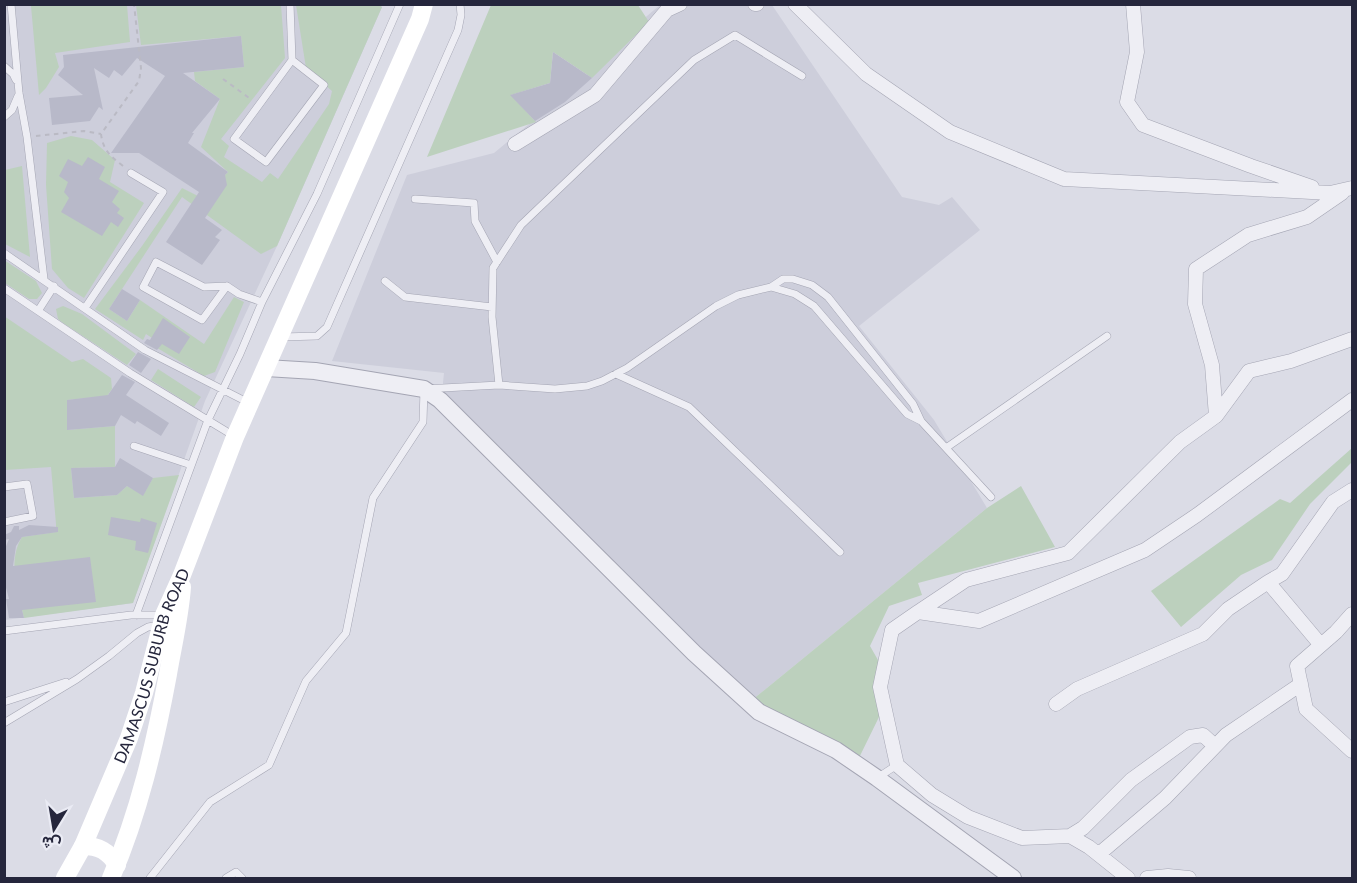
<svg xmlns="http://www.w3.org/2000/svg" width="1357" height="883" viewBox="0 0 1357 883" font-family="Lato,Vazirmatn,sans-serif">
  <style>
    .built { fill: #cdcedb }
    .green { fill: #bcd0bd }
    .building { fill: #b8b9c9 }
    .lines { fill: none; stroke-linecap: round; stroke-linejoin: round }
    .service-casing { stroke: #a4a5b3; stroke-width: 8 }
    .minor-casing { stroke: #a4a5b3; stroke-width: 15 }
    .tertiary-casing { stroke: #a4a5b3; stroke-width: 18 }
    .path { stroke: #babac4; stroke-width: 2; stroke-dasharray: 4.5 4.5; stroke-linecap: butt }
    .service { stroke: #eeeef4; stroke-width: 7 }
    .minor { stroke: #eeeef4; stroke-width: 14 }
    .tertiary { stroke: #eeeef4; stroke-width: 16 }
    .secondary { stroke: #fff; stroke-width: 18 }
    .labels { text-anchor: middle; stroke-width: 4.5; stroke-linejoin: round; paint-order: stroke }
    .street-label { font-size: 16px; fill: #25263c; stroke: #eaebf4 }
  </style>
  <rect width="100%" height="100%" fill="#dbdce6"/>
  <path class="built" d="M378,4L382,7L277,246L205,401L133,603L5,620L4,5Z
    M660,5H772L902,197L939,205L952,197L980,230L859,326L934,420L987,508L746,705L441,402L444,373L332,361L407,175L494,153L586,77L641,21Z"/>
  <path class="green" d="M378,4L382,7L277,246L261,254L182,197L109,309L127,321L140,300L204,344L234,297L244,302L215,372L204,376L149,343L152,338L146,334L143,340L95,309L142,246L182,188L214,204L225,175L228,172L201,147L220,99L195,81L194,72L244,67L241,36L141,45L136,5H281L285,58L221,139L229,146L224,157L262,182L270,173L278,179L329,104L332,91L306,68L296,5Z
    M49,5H127L130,42L55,53L59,67L46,88L39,95L31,6Z
    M491,5H638L649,22L592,78L553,52L550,83L511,95L536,122L427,157Z
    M71,136L92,140L115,160L110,182L144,203L84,298L68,288L52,269L46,185L47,143Z
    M22,166L30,257L5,244V170Z
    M4,260L36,281L42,293L37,299H29L5,283Z
    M63,306L82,314L136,354L127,365L63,323L58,319L56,309Z
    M4,316L72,362L83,359L111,378L112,389L107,396L67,400V430L115,426V467L71,468L74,498L117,495L127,486L143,495L153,478L179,475L133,603L24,618C18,593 7,561 22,537L56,532V524L51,467L5,470Z
    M158,369L201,397L194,407L151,380Z
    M1352,448V462L1310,504L1272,560L1241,575L1181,627L1151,591L1280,499L1290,503Z
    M1021,486L1055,547L918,583L922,595L889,606L870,646L882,667L879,717L855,766L746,705L987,508Z"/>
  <path class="building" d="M241,36L244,67L183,73L220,99L192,133H194L188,143L228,172L225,175L227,185L205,218L222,230L215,237L220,240L202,265L166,242L199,192L139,153H111L165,76L137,58L122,76L114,70L109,78L94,68L103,110L99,107L90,121L52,125L49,98L83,95L58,75L64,67L63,55Z
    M553,52L592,78L565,102L535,121L510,95L550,83Z
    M88,157L105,167L99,179L119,191L112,202L120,209L117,213L124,218L118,227L111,222L102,236L61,212L69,198L64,192L68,182L59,176L68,159L82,166Z
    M122,289L140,300L127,321L109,309Z
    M163,318L190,337L179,354L162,344L157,350L144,343L147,339L150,340Z
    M138,352L151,359L141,373L129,365Z
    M122,375L135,382L126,395L169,423L161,436L137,421L135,424L121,415L115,426L67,430V400L108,395Z
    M120,458L153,478L143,496L127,486L117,495L74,498L71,468L115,467Z
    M111,517L140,522L141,518L157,523L148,553L135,550L136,541L108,535Z
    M29,525L58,527V532L22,537L16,546L13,566L90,557L96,602L22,610L24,618H9L6,599H9L4,580V551L9,539L4,540V535L11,532L14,526H19V530Z"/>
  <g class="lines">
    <defs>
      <path id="service" d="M11,4L19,93L27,137L44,279
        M290,4L292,60L234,139L266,162L324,85L292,60
        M4,66L13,74L16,80
        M4,117L12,110L18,96
        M415,199L474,203L475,221L497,262
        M4,253L145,350L249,403
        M385,281L405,297L492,307
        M227,286L202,320L143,287L156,262L204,287L227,286L239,294L262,302
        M771,287L795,294L814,306L907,414L921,421
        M4,288L130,373L234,436
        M85,308L163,192L131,173
        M38,311L54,286
        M282,337L317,336L327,327L458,30L461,15L460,4
        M616,374L689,407L840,552
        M499,385L492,317L493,268L521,225L694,60L735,35L802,76
        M134,446L191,465
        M946,448L1107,336
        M4,487L27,484L33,516L4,522
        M136,615L208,420L240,354L262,302L317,194L400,4
        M4,631L131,615H163
        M4,702L66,682
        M4,723L77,679L109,656L137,633L148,627L159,625
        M877,778L897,765
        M150,878L210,802L269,765L306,681L346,633L373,498L423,422L424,389L499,385L555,389L587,386L602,381L627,368L716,306L738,295L771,287L783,279H793L812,285L828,297L913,404L921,421L991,497
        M226,878L236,872L242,878"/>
      <path id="minor" d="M755,4H757
        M795,4L866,74L950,132L1064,179L1330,193L1352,188
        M1133,4L1137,52L1127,102L1143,125L1251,166L1312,187
        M515,144L595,95L667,10L680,4
        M1342,193L1307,217L1248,235L1196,269L1195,304L1212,365L1216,416L1249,371L1291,361L1352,339
        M1268,582L1320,644
        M918,612L966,580L1068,553L1180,442L1216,416
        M1352,614L1336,632L1297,666L1306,709L1352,751
        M1056,704L1077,689L1203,634L1228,609L1268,582L1282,574L1333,502L1352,490
        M1070,836L1083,828L1131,780L1190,737L1203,735L1215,746
        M1099,854L1165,798L1226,735L1301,684
        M1128,878L1089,847L1070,836L1022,838L968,817L932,795L897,765L880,687L892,630L918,612L979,621L1145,550L1197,515L1352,400
        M1147,878L1168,876L1189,878"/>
      <path id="tertiary" d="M266,368L315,371L424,389L440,400L694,653L759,712L836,750L877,778L1013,878"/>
    </defs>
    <use href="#service" class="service-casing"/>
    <use href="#minor" class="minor-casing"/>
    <use href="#tertiary" class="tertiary-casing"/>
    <path class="path" d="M223,79L252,100
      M36,136L84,131L101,134
      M123,166C110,156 103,150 101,134L139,81L141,68L134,4"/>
    <use href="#service" class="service"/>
    <use href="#minor" class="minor"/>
    <use href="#tertiary" class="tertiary"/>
    <g class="secondary">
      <path d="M83,846C99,846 108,851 117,865"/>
      <path id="s1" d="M65,878L83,846L129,738L144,693L164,615L182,575L235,437L420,19L424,4"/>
      <path d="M111,878C139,813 155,744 168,674C173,645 180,616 182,587"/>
    </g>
  </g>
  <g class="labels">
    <g class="street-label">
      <text dy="6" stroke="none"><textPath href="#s1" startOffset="230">DAMASCUS SUBURB ROAD</textPath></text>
    </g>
  </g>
  <rect width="1357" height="883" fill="none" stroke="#25263c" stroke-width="12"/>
  <g transform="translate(54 829) rotate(191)" stroke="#eaebf4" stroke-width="4.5" paint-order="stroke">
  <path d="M0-4.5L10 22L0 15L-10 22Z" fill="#25263c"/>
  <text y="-9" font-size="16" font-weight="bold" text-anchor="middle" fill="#25263c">ش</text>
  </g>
</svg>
